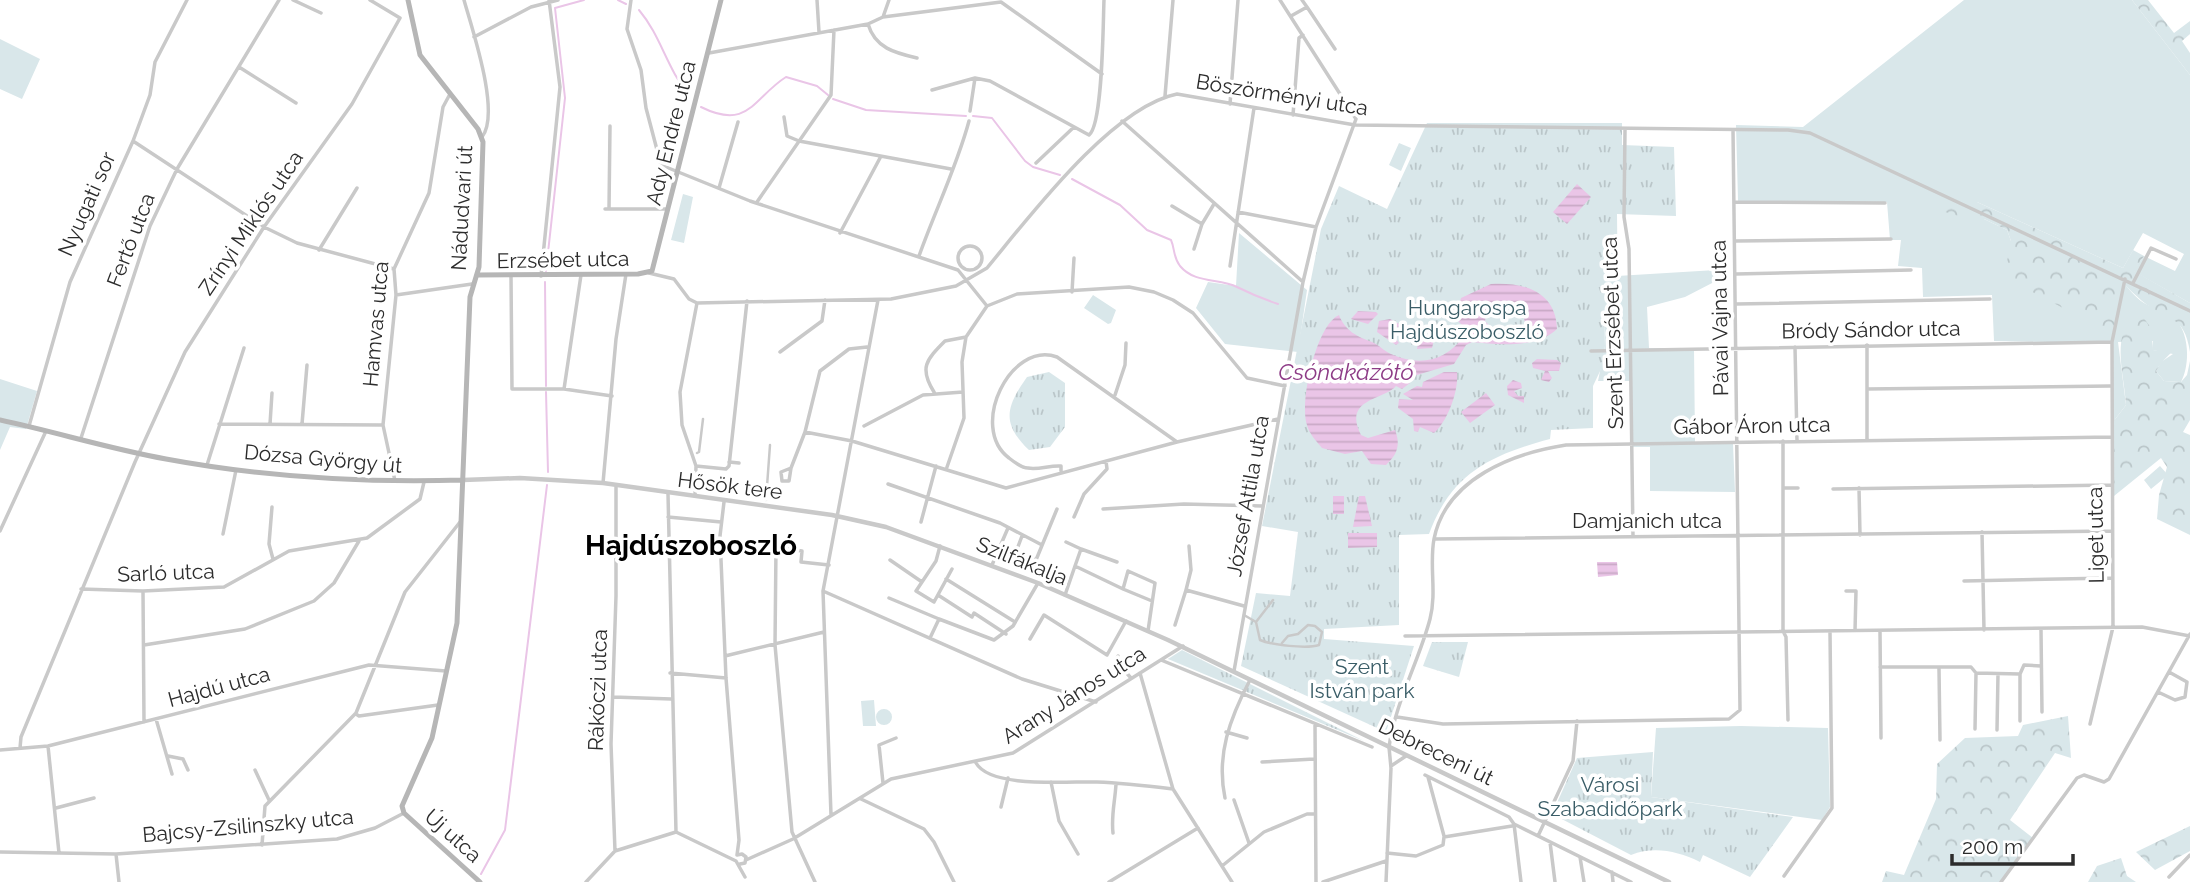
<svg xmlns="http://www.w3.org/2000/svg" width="2190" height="882" viewBox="0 0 2190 882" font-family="Raleway,sans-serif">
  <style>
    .green { fill: #d9e7ea }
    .forest { fill: url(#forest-crowns) }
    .park { fill: url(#park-tufts) }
    .water { fill: url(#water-rules); fill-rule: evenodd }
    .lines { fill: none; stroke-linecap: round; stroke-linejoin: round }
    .stream { stroke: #eac5e7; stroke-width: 2 }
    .pedestrian { stroke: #c9c9c9; stroke-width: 2.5 }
    .minor { stroke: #c9c9c9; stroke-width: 3.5 }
    .tertiary { stroke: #c9c9c9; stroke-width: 4.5 }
    .secondary { stroke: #b6b6b6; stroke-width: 5 }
    .labels { text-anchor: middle; stroke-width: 7; stroke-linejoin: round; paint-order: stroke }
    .street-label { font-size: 21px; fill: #2c2c2c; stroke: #fff }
    .park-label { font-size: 21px; fill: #3a5d67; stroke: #fff }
    .water-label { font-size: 23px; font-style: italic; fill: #8d3b86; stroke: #fff }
    .district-label { font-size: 28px; font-weight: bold; fill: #000; stroke: #fff }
  </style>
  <defs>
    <pattern id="forest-crowns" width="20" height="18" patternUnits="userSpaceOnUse" patternTransform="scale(1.75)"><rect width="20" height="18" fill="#d9e7ea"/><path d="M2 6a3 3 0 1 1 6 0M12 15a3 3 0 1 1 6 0" fill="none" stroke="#bac6c9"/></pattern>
    <pattern id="park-tufts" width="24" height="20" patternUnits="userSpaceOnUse" patternTransform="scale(1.75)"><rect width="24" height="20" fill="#d9e7ea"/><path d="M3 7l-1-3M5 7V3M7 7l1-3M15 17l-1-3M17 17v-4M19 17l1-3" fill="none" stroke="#bac6c9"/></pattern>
    <pattern id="water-rules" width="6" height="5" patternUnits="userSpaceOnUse" patternTransform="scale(1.75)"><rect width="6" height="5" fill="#eac5e7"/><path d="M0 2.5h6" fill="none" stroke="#c9a9c6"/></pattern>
  </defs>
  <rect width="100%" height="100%" fill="#fff"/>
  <path class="green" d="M1964,0H2132L2190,75V303L2133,271L2144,256L2175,271L2184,254L2143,233L2123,268L1977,202L1984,219L2007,230L2011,241L2120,283L2121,280C2128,288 2136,298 2144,303C2154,309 2165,312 2174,318C2190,332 2190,365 2181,382L2164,381L2156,371L2161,362L2173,354L2152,350L2153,341L2118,342L2126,405L2113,422V343L1994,341L1992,295L1923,297L1922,268L1898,266L1901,240H1890L1887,202L1738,201L1736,125L1803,127Z
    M0,39L40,59L22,99L0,89Z
    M1399,143L1411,148L1401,171L1389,165Z
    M683,194L693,197L684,243L671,240Z
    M1239,233L1307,290L1298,352L1225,344L1196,308L1208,282L1236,286Z
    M1716,270V281L1685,297L1647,307L1649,348H1694L1695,442L1733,444L1735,492L1650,491V447H1632L1631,381H1598L1605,346L1604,312L1618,309L1617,276Z
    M1093,295L1116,310L1111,323L1108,324L1084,308Z
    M0,379L37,391L26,429L10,427L0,450Z
    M2160,466L2168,475L2151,489L2144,480Z
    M874,700L876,726H863L861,701Z
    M876 717a8 8 0 1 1 16 0a8 8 0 1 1-16 0Z
    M1741,726L1828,728L1830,807L1822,820L1651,797L1656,728Z"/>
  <path class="forest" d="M2132,0H2148L2174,33L2190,21V34L2182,41L2190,53V75Z
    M1947,202L1970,211L1977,202L2123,268L2133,250L2144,256L2134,271L2190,303V352C2184,313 2167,322 2142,301C2135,295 2128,288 2121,281L2119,315L2112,328L2103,329L2004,277L2011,241L2007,230L1984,219L1974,221L1942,211Z
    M2132,315L2143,317L2151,328L2153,350L2159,351L2177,337L2182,340C2174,352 2163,358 2156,371L2164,381L2181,382L2187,375L2190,361V420L2183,432L2190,435V535L2157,519L2159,495L2167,467L2161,458L2114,496L2113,422L2126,405C2124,373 2112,342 2132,315Z
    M2068,716L2071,758L2055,753L2010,820L2033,838L2001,882H1882L1886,871L1904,875L1936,799L1937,764L1965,738L2018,736L2023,725Z
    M2190,826V851L2155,870L2136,852Z
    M2121,858L2127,876L2136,882H2088L2097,866Z"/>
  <path class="park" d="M1427,123H1622V145L1674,147L1676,216L1617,214L1618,310L1604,312L1605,346L1602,367L1593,386V428L1551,430L1550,439C1490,455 1451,474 1429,534L1399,535V625L1324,629V639L1414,646L1386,732L1241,666L1256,593L1290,596L1298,532L1262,526L1321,229L1339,186L1387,209Z
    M1049,372L1065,383V427L1050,447L1029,450C1001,423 1006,407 1027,377Z
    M1432,642H1468L1459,677L1423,666Z
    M1182,650L1364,741L1168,659Z
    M1653,752L1651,797L1793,817L1750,877L1703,855L1700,862C1677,851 1654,846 1631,855L1552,814L1577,758Z"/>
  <path class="water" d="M1577,184L1591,197L1567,224L1553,212Z
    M1491,284C1523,282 1556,291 1557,329C1538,348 1498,345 1472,342L1466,345L1454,364L1410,377V383L1402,389L1396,386C1385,400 1342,398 1361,435L1368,438L1395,430C1401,445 1397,455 1386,465L1371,464L1362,451L1345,454L1322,448C1316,441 1309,433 1307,425C1299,403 1316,325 1339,315C1345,331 1358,337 1372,342C1379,345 1384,351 1391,354C1420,367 1446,361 1464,336L1462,325L1455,318L1461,298ZM1499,304C1512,307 1526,310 1525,326L1512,337L1500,338L1485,321L1487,310Z
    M1358,311L1376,312L1378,314L1368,324L1351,319Z
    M1390,319L1401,325L1391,332L1399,343L1396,345L1377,332L1379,321Z
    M1420,334L1429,341L1434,340L1432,348L1417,349Z
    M1537,359L1557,360L1561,363L1559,371H1548L1552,378L1549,382L1541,380L1545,371L1533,368L1532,363Z
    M1444,372H1457C1459,390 1448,421 1434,433L1420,427L1418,432L1414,431L1413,419L1398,408L1399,399L1413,400L1403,394L1417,386L1422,387L1423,382Z
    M1513,380L1521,383L1522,388L1514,391L1518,396H1524V403L1508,395L1507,386Z
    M1486,393L1495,405L1470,423L1461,412Z
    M1333,496H1344V514H1333Z
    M1359,496H1365L1372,526L1353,527Z
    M1348,533H1377V547L1348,548Z
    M1597,562H1617L1618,575L1598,577Z"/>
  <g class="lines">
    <path class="stream" d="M618,0L626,4
      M639,10C661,36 667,69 689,95
      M833,99L866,110L966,116
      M701,107C749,131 754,97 786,77L817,86L828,95
      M973,116L992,118L1025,161L1033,167L1060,175
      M1072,179L1120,205L1147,230L1171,240C1175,249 1173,257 1180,266C1195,284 1219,278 1237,287C1251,294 1263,299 1278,304
      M546,271L565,98L555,8L584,0
      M545,282L546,386
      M546,392L548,472
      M481,874L505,830L547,485"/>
    <path class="pedestrian" d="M697,453L699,452L703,419
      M766,500L770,445
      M1273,600L1256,622L1260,640C1271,645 1307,649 1319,645L1322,632L1315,626L1308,625L1298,634L1288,636L1282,643
      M1244,615L1256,622"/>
    <path class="minor" d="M293,0L321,13
      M370,0L400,18
      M464,0C472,29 501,113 482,137
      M631,0L627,29L641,70L646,108L661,165L750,201L958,270L987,306
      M817,0L819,32
      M1307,7L1335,49
      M1291,16L1307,7L1302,0
      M883,17L889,0
      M868,24C875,48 895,53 917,58
      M474,37L531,7L558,0
      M709,53L868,24L883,17L1001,2L1102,74
      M239,67L296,103
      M932,90L975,78L990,81L1089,135C1103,125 1103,22 1104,0
      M1165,96L1173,0
      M1230,104L1238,0
      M970,111L975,78
      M1293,115L1299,38L1303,35
      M784,117L787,136L799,141L951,169
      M1122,121L1303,282
      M1625,130L1624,217L1629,249L1633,536
      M133,141L264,227L297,243L394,269
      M1036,163L1074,127
      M719,188L738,122
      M757,202L831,95L834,30
      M1734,202L1885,203
      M1172,206L1202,224
      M605,209H668
      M609,209L610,126
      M1238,212L1316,227
      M840,233L880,158
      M1736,241L1891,239
      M958 258a12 12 0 1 1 24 0a12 12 0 1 1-24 0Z
      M1194,249L1202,224L1214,204
      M319,250L357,188
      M919,256C935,211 957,166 969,121
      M1230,266L1254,108
      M649,273L674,279L689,299L697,303L891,299L956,286L987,268C1030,216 1112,107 1177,94L1355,125L1788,130L1810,133L2190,311
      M1736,274L1911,270
      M511,276L512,389H564L612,396
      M541,276L560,87L549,0
      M2133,283L2151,248L2176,259
      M1072,292L1074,258
      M396,295L472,284
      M1736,304L1990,299
      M987,306L1017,294L1129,287L1154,292L1173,300L1193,313L1247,378L1285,386
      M1867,345V439
      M1795,347L1797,441
      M1591,351L2112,342
      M780,352L822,321L825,300
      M564,389L581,275
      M1867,389L2110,386
      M934,392C919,368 926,360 945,341L966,337
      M1115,395L1125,365L1126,343
      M219,424L383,425
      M270,424L272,393
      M302,424L307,365
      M29,426L70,282L133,141L150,95L155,62L187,0
      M864,426L923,395L963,392
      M805,432L852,441L1006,488L1177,442L1278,419
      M81,438L150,226L177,169L279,0
      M1783,441V631L1786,637L1788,720
      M729,462L739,463
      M207,465L244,348
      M696,466L726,469L729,466L747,301
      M947,467L964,418L962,362L966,337L987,306
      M791,468L789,481H782L781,472L791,468L805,432L820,371L849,349L867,347
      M1061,471V466C1050,465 1039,470 1028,468C1022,468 1014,462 1009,458C968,427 1011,340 1057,357L1177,442
      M395,481L383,425L396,295L394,269L429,193L443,107L450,94
      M603,483L616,339L626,274
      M888,484L1000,523L1042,545
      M1783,488H1798
      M1859,488L1860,535
      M1833,489L2111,485
      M668,494L676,832
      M695,495L696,466L682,425L680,392L697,303
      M724,502L720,536L726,678L739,840L737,855
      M272,507L269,544L273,559
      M1103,509L1184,504L1262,506
      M668,517L721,522
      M1074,517L1084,494L1107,469L1106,461
      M921,522L936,466
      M0,531L46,431
      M1982,532L1984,630
      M223,534L236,470
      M1022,536L1016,552L1036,560L1057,509
      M1435,539L2112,531
      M1066,542L1081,549
      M754,544L802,551L801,562L829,565
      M776,547L775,645L792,832L815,882
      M890,560L922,582L936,561L940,546
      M992,565L1008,528
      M1075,566L1081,549L1117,562
      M946,579L1015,622
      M1964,581L2112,578
      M922,582L916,591L934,602L952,569
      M81,589L143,591L224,587L289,551L367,538L420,499L424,482
      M1123,589L1152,601
      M1186,590L1191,570L1189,546
      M143,591L144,722
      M823,591L1022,679L1096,702
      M1846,591H1856L1855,631
      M938,595L972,617L974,613L1006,634
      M1065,595L1075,566L1123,589L1128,571L1155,583L1148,631
      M889,598L939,619L930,638
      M939,619L994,640L1013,626L1038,583
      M1175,625L1186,590L1244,606
      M2041,630L2042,712
      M1880,631L1881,738
      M1405,636L2142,627L2190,636
      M1030,639L1044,615L1107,655L1126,621
      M144,645L245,629L314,601L334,583L359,541
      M725,656L824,632
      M1118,656L1115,660L1131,678
      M1161,660L1372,747
      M1880,667H1971L1976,673L2020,674L2024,665L2041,666
      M1939,669L1940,740
      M1234,671L1303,282L1316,227L1356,119L1280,0
      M670,673L726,678
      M1140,673L1173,789L1232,882
      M2158,692L2175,700L2185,697L2187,682L2169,672
      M613,697L671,699
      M356,714L359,716L438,705
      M1397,717L1443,724L1729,719L1740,710L1733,130
      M156,719L172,774
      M2020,721V674
      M1315,724L1316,882
      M2090,724L2113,627L2112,342L2125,279
      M1975,729L1976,673
      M1997,730L1998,674
      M1226,732L1247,738
      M48,746L59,853
      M20,748L21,737L135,462L185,352L264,227L352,104L400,18
      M0,750L48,746L369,665L446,671
      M168,756L183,759L188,770
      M1262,762L1314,759
      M976,763C991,789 1070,781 1097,782C1122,783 1148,786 1173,789
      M1391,766L1406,756
      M255,770L269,800
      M1425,775L1509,817L1514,824
      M1428,777L1444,836
      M1051,782L1059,821L1078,854
      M883,783L879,745L896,738
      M1225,798C1216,755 1230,718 1250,680
      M861,799L924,829L934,842L954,882
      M1234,800L1249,843
      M1001,807L1008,778
      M56,808L94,798
      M831,815L823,591L878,300
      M1113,833C1111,815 1115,802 1116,784
      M1538,836L1573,761L1577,721
      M1444,837L1512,826
      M1550,842L1555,882
      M262,845L265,806L356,713L405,592L460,522
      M615,851L676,832L736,861L745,877
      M0,852L116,854L337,839L375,828L404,813
      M1387,853L1416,856L1443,845L1444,837
      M116,854L119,882
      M737,855L742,854L746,857L745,863L740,864
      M1580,857L1584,882
      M746,860L793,839L891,779L1013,753L1183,646
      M1222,866L1264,832L1307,814H1314
      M1612,872L1613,882
      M1784,876L1832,808L1830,632
      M2169,877L2190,855
      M586,882L615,851L611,744L616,596V487
      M1109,882L1198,828
      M1323,882L1386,861
      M1386,882L1391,768L1389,747C1395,703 1419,661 1430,619C1437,592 1429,565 1434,539C1446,478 1514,453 1566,445L2111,437
      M1521,882L1514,824L1631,882
      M2001,882L2077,778L2084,775L2104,782L2109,779L2190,634"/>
    <path class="tertiary" d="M463,480L520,478L603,483L832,515L886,527L1038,583L1168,640L1669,882"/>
    <path class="secondary" d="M408,0L420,55L478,129L483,142L479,267L470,297L457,623L432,738L402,806L404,813L480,882
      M477,275L638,274L652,271L721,0
      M0,420C56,432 110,449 166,459C263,477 364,483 463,480"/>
  </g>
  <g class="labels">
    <g class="street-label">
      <text transform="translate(1282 95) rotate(9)" y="7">Böszörményi utca</text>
      <text transform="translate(671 133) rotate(-76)" y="7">Ady Endre utca</text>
      <text transform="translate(87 204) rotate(-66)" y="7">Nyugati sor</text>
      <text transform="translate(462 208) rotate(-87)" y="7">Nádudvari út</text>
      <text transform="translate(251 223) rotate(-56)" y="7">Zrínyi Miklós utca</text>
      <text transform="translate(131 240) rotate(-69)" y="7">Fertő utca</text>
      <text transform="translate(563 260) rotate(-1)" y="7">Erzsébet utca</text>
      <text transform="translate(1720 318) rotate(-91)" y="7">Pávai Vajna utca</text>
      <text transform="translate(376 324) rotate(-85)" y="7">Hamvas utca</text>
      <text transform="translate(1871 330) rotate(-1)" y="7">Bródy Sándor utca</text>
      <text transform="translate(1613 333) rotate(-92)" y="7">Szent Erzsébet utca</text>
      <text transform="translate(1752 426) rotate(-1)" y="7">Gábor Áron utca</text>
      <text transform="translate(323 459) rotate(5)" y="7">Dózsa György út</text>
      <text transform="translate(730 486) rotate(7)" y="7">Hősök tere</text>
      <text transform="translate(1248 496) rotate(-80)" y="7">József Attila utca</text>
      <text x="1647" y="528">Damjanich utca</text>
      <text transform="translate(2096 535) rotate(-91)" y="7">Liget utca</text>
      <text transform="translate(1022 561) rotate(22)" y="7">Szilfákalja</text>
      <text transform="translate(166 573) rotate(-2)" y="7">Sarló utca</text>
      <text transform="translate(219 687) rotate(-15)" y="7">Hajdú utca</text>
      <text transform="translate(598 690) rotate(-88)" y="7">Rákóczi utca</text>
      <text transform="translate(1074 695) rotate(-32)" y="7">Arany János utca</text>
      <text transform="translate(1436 752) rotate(26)" y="7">Debreceni út</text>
      <text transform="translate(248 826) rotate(-5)" y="7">Bajcsy-Zsilinszky utca</text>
      <text transform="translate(453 836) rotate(42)" y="7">Új utca</text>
    </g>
    <g class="park-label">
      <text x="1467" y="315">Hungarospa<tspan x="1467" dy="24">Hajdúszoboszló</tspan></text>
      <text x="1362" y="674">Szent<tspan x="1362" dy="24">István park</tspan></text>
      <text x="1610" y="792">Városi<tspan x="1610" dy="24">Szabadidőpark</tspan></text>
    </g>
    <g class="water-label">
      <text x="1346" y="380">Csónakázótó</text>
    </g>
    <g class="district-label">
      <text x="691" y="555">Hajdúszoboszló</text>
    </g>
  </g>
  <path d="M1952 854v10h121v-10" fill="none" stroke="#2c2c2c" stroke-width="3.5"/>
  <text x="1962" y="854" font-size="21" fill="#2c2c2c" stroke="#ffffff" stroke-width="5" paint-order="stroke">200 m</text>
</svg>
